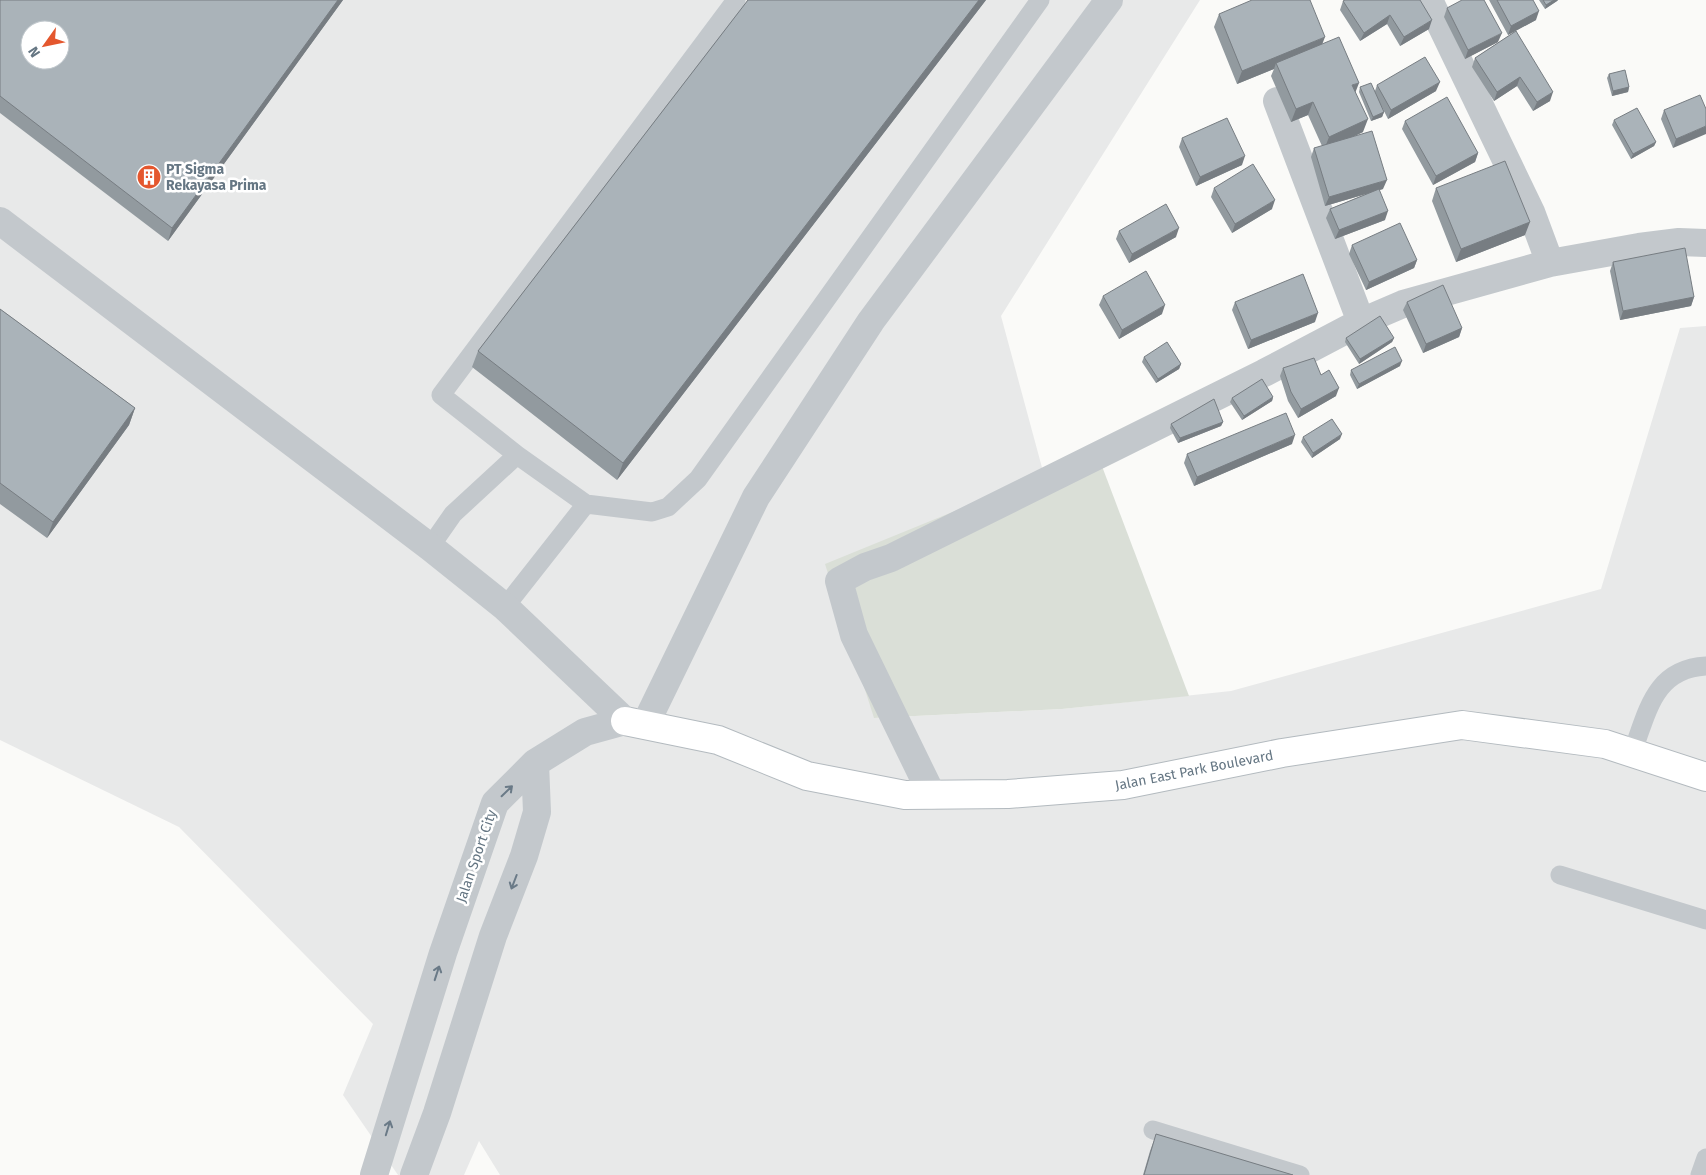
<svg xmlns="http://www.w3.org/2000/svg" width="1706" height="1175" viewBox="0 0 1706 1175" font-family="'Fira Sans',sans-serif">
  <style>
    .built { fill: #e8e9e9; fill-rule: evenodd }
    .green { fill: #dadfd7 }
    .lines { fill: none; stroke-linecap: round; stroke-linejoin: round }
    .secondary-casing { stroke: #b3babf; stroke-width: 30 }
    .service { stroke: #c3c8cc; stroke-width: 19 }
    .minor { stroke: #c3c8cc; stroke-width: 28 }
    .secondary { stroke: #fff; stroke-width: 28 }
    .wall { fill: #929a9f }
    .shaded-wall { fill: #777d82 }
    .building { fill: #aab3b9; stroke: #777d82; fill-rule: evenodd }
    .oneway { stroke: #6a7a87 }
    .labels { text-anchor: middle; stroke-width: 5; stroke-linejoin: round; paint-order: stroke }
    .poi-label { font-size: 14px; font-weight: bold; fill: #657683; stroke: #fff; text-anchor: start }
    .street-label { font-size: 14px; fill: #657683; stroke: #fff }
  </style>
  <rect width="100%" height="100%" fill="#fafaf8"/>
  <path class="built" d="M0,0H1200L1001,316L1044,475L874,718L1062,709L1231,691L1601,589L1680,328L1706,326V1175H500L479,1141L464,1175H398L343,1095L373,1024L179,827L0,740ZM30,30H60V60H30Z"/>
  <path class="green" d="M1097,453L1189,696L1062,709L874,718L825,564Z"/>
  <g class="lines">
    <defs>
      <path id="secondary" d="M625,721L718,740L807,776L905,795L1008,794L1123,785L1282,753L1462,725L1605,744L1706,777"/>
    </defs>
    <use href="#secondary" class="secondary-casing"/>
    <path class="service" d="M517,455L441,395L736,0
      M586,504L652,512L668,507L698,479L1040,0
      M430,547L453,514L517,455L586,504L505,607
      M1632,753C1648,711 1654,669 1706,666
      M1560,875L1706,920
      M1153,1130L1300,1175
      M1700,1175L1706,1158"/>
    <path class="minor" d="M1429,0L1531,212L1550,263
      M1277,101L1361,322
      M0,221L430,547L505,607L625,721
      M645,725L756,497L871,321L1109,0
      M535,763L585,732L625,721
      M932,795L854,635L839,581L865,567L891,558L1264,373L1361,322L1403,304L1550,263L1639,247L1679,242L1706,243
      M374,1175L443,953L495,803L535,763L537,812L524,856L493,936L437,1113L414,1175"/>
    <use href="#secondary" class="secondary"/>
  </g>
  <path class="wall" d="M0,0H343L168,241L0,113Z
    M748,0H986L617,480L472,367L478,351Z
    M1345,0L1429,29L1400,46L1387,24L1360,41L1340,10L1343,1Z
    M1489,0H1533L1536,20L1508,35Z
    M1539,0H1558L1557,1L1545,9Z
    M1447,8L1498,42L1465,59L1444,17Z
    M1219,14L1322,44L1355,92L1363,132L1353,137L1383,189L1379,190L1385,220L1335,239L1326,218L1330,209L1366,194L1325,206L1311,157L1314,148L1322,146L1308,115L1291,122L1271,76L1274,69L1237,84L1214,27Z
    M1516,31L1550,101L1533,111L1517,86L1494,101L1472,67L1475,58Z
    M1609,74L1629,87L1628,92L1612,96L1607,78Z
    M1377,85L1436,91L1388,119L1381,105L1384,112L1382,117L1371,121L1359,92L1360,87L1375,91Z
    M1706,109L1673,148L1661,119L1664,110Z
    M1614,120L1656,142L1654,146L1631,159L1612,125Z
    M1405,121L1478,153L1475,162L1433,185L1402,129Z
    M1182,138L1242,165L1196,186L1179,147Z
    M1214,188L1272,209L1232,233L1211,197Z
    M1436,188L1525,235L1456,262L1432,201Z
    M1119,231L1176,237L1129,263L1116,239Z
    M1352,245L1417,260L1414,268L1366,290L1349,254Z
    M1613,262L1694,297L1691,306L1620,320L1610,271Z
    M1103,296L1162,314L1119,339L1099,305Z
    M1235,302L1315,322L1248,349L1232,310Z
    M1407,302L1462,328L1459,337L1423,353L1403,310Z
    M0,309L135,408L129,425L47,538L0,504Z
    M1346,338H1394L1392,342L1359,364L1345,342Z
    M1144,357L1181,364L1179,369L1156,383L1142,362Z
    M1400,366L1357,389L1350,375L1351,370Z
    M1283,368L1321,375L1336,396L1298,418L1288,401L1280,376Z
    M1273,397L1272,401L1242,420L1230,402L1232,398Z
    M1223,422L1221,426L1178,443L1170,428L1171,424Z
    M1303,437L1340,439L1312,458L1301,442Z
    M1292,444L1194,486L1184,463L1187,454Z
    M1156,1135L1293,1175H1143L1150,1151Z"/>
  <path class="shaded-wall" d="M338,0H343L168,241L172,228Z
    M979,0H986L617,480L623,463Z
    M1554,0H1558L1557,1L1545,9L1546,5Z
    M1539,11L1536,20L1508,35L1511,26Z
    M1390,15L1387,24L1360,41L1364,33Z
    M1432,20L1429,29L1400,46L1404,37Z
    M1502,33L1498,42L1465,59L1468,50Z
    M1325,37L1320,50L1276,63L1274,69L1237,84L1242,71Z
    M1520,77L1517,86L1494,101L1497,92Z
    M1440,82L1436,91L1388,119L1391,110Z
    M1359,83L1354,96L1352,85Z
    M1629,87L1628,92L1612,96L1613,91Z
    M1553,92L1550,101L1533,111L1537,102Z
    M1313,102L1308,115L1291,122L1296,109Z
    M1384,112L1382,117L1371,121L1373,117Z
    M1368,119L1363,132L1324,150L1329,137Z
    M1706,126V134L1673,148L1676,139Z
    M1656,142L1654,146L1631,159L1633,154Z
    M1478,153L1475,162L1433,185L1436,176Z
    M1245,156L1242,165L1196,186L1200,177Z
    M1387,180L1383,189L1325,206L1329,197Z
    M1275,200L1272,209L1232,233L1235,224Z
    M1388,211L1385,220L1335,239L1339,230Z
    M1530,222L1525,235L1456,262L1461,249Z
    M1179,228L1176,237L1129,263L1132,254Z
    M1417,260L1414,268L1366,290L1369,282Z
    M1694,297L1691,306L1620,320L1623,311Z
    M1165,305L1162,314L1119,339L1122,330Z
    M1318,313L1315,322L1248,349L1251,340Z
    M1462,328L1459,337L1423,353L1426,344Z
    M1394,338L1392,342L1359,364L1360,359Z
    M1402,361L1400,366L1357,389L1359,384Z
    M1181,364L1179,369L1156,383L1158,379Z
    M1339,388L1336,396L1298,418L1301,409Z
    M1273,397L1272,401L1242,420L1244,416Z
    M135,408L129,425L47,538L53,522Z
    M1223,422L1221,426L1178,443L1180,438Z
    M1342,434L1340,439L1312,458L1313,453Z
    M1295,435L1292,444L1194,486L1197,477Z"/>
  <path class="building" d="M0,0H338L172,228L0,96ZM30,30H60V60H30Z
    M748,0H979L623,463L478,351Z
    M1252,0H1310L1325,37L1242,71L1219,14Z
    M1345,0H1420L1432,20L1404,37L1390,15L1364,33L1343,1Z
    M1462,0H1484L1502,33L1468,50L1447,8Z
    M1497,0H1533L1539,11L1511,26Z
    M1543,0H1554L1546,5Z
    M1516,31L1553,92L1537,102L1520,77L1497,92L1475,58Z
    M1339,37L1359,83L1352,85L1368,119L1329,137L1313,102L1296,109L1276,63Z
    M1425,57L1440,82L1391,110L1377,85Z
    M1625,70L1629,87L1613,91L1609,74Z
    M1371,83L1384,112L1373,117L1360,87Z
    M1700,95L1706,109V126L1676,139L1664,110Z
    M1447,97L1478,153L1436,176L1405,121Z
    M1637,108L1656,142L1633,154L1614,120Z
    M1227,118L1245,156L1200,177L1182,138Z
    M1372,131L1387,180L1329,197L1314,148Z
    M1505,161L1530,222L1461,249L1436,188Z
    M1253,164L1275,200L1235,224L1214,188Z
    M1379,189L1388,211L1339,230L1330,209Z
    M1166,204L1179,228L1132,254L1119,231Z
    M1400,223L1417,260L1369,282L1352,245Z
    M1685,248L1694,297L1623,311L1613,262Z
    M1146,271L1165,305L1122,330L1103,296Z
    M1303,274L1318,313L1251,340L1235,302Z
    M1443,285L1462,328L1426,344L1407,302Z
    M0,309L135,408L53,522L0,483Z
    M1380,316L1394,338L1360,359L1346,338Z
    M1167,342L1181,364L1158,379L1144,357Z
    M1395,347L1402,361L1359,384L1351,370Z
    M1314,358L1321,375L1329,370L1339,388L1301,409L1291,392L1283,368Z
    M1262,379L1273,397L1244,416L1232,398Z
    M1214,399L1223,422L1180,438L1171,424Z
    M1286,413L1295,435L1197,477L1187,454Z
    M1332,419L1342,434L1313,453L1303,437Z
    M1156,1134L1293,1175H1144Z"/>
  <defs><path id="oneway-shaft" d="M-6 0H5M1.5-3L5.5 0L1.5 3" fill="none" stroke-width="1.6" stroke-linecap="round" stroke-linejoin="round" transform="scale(1.25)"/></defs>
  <g class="oneway">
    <use href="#oneway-shaft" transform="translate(507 791) rotate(-44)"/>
    <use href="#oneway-shaft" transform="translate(514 882) rotate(111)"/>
    <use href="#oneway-shaft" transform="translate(437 973) rotate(-72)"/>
    <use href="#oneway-shaft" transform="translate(388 1128) rotate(-73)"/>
  </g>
  <defs>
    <symbol id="building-disc" viewBox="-11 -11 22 22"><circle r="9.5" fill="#e4572e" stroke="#fff"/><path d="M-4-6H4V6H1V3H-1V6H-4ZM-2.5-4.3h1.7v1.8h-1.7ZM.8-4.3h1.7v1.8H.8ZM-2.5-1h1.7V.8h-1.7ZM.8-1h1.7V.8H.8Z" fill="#fff"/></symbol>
  </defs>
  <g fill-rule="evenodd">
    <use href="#building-disc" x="135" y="163" width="28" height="28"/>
  </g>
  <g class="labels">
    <g class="poi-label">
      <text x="166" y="174">PT Sigma<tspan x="166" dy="16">Rekayasa Prima</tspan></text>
    </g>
    <g class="street-label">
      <text transform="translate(1194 770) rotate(-11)" y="5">Jalan East Park Boulevard</text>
      <text transform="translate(476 856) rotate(-71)" y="5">Jalan Sport City</text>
    </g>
  </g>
  <g transform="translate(45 45) rotate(237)"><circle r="24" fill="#ffffff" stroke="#c1c8cd"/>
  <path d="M0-4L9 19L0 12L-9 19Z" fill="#e4572e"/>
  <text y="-8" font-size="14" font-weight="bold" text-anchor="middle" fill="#657683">N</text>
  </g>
</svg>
